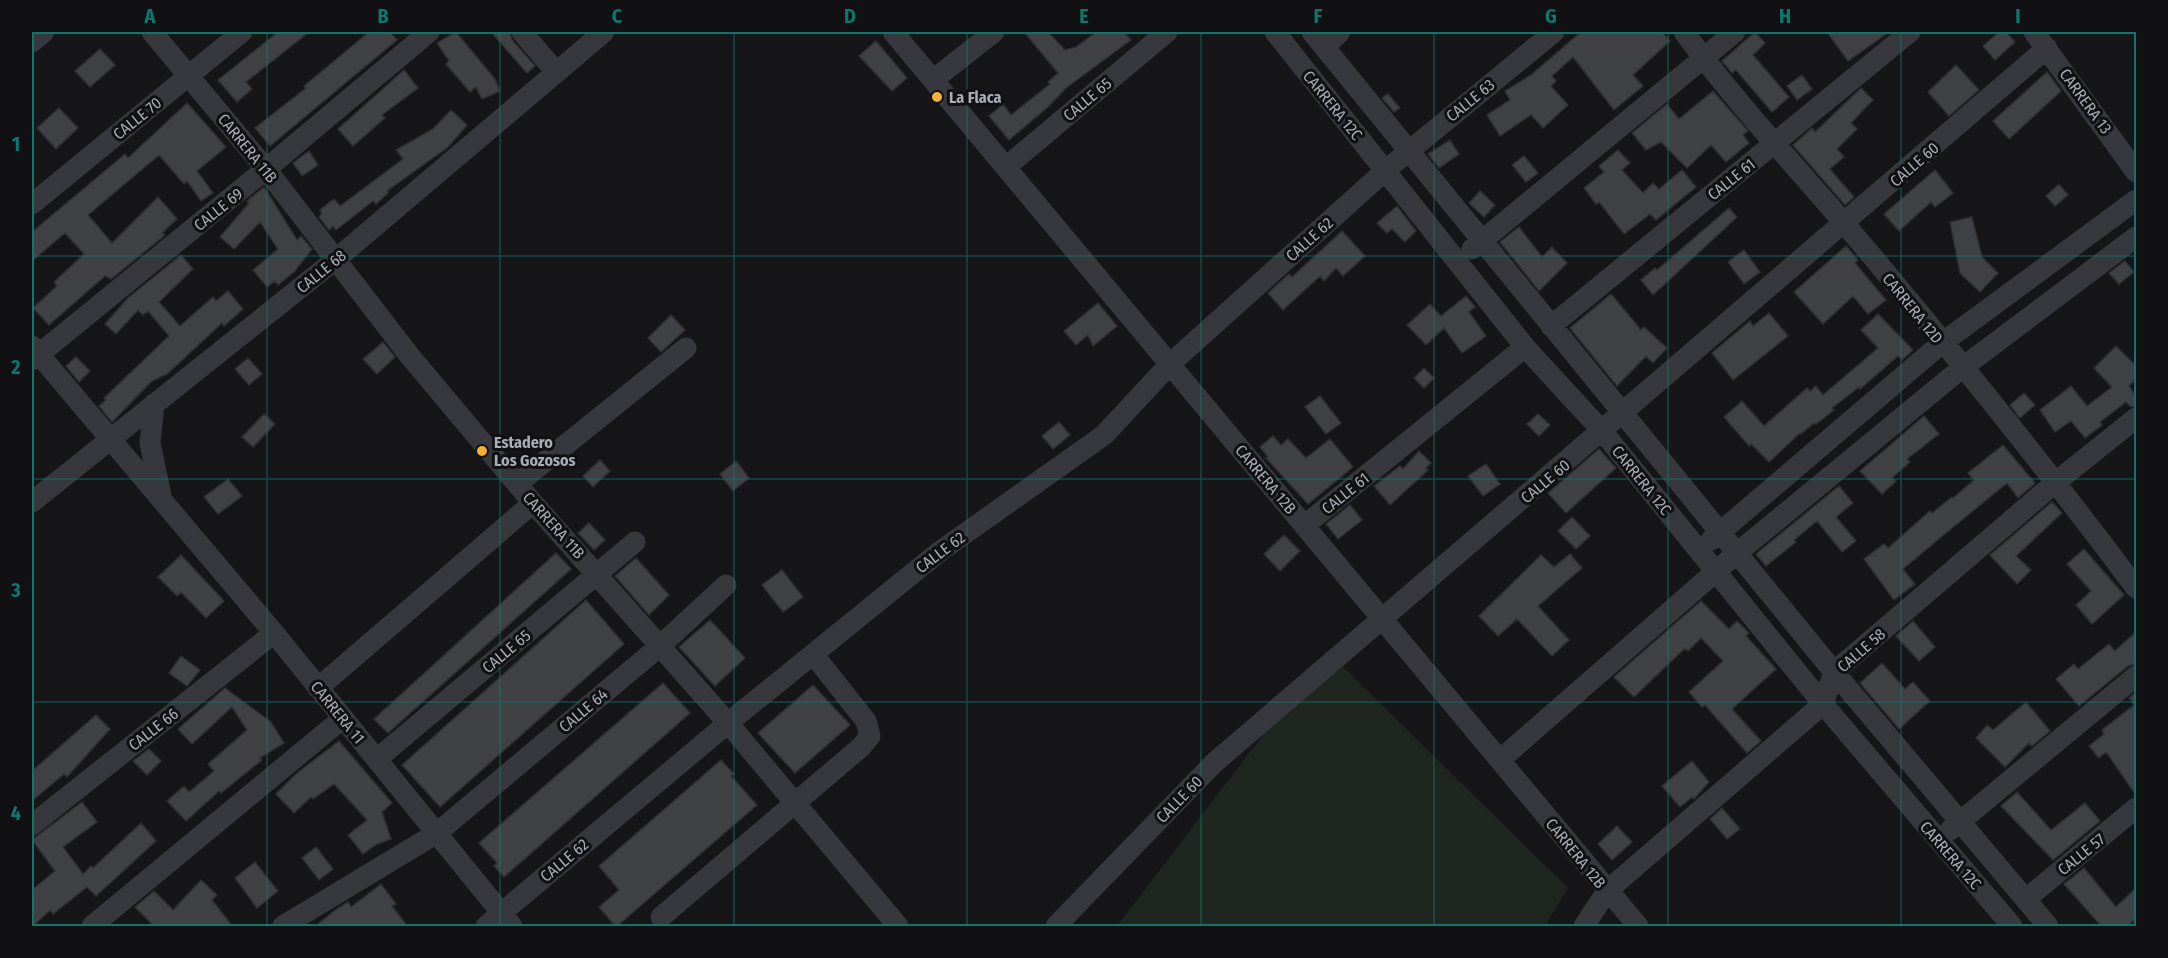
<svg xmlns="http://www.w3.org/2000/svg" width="2168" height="958" viewBox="0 0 2168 958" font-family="'Fira Sans Condensed',sans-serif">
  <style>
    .green { fill: #1e261f }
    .building { fill: #404145; stroke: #303034; stroke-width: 1.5 }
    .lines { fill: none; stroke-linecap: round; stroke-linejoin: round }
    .street { stroke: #37383d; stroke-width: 21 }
    .grid { fill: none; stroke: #0f766e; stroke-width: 1.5; stroke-opacity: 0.55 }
    .poi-dot { fill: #f2b134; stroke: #111113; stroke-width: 2 }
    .labels { text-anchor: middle; stroke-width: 6; stroke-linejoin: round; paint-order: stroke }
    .poi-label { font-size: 16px; font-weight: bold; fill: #a8adb8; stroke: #111113; text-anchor: start }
    .street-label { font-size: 16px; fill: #a8adb8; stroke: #111113 }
    .neatline { fill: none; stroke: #0f766e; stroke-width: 2 }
    .grid-label { font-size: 20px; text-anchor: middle; font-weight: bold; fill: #0f766e }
  </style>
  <rect width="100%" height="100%" fill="#161618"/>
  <path class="green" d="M1327,651L1568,888L1545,926H1117Z"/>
  <path class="building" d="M278,32H309L246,82L252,89L237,102L218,80Z
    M369,32H390L397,40L270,146L255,128L306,88L304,86Z
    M456,32L495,79L500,91L482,99L476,87L470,92L446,64L449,61L437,43Z
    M491,32H510L512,40L535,66L527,73Z
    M1024,32H1048L1065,50L1076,47L1096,32H1124L1131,40L1066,88L1048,107L1009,140L989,116L1003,104L1011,115L1050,84L1048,82L1058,73Z
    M1581,32H1662L1670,41L1633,75L1643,86L1614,110L1573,57L1552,76L1556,81L1551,86L1568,105L1543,128L1531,115L1500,136L1487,115L1510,100L1505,91L1531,75Z
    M1755,32L1765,43L1753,55L1789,97L1772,112L1736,70L1732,73L1722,61Z
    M1827,32H1889L1848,61Z
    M1999,32H2006L2015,42L1995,60L1983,46Z
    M876,41L907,78L892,91L859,56Z
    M100,49L115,65L90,87L75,71Z
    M1956,65L1979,90L1949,116L1928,92Z
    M404,70L418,88L382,115L385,118L353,146L338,129Z
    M2047,72L2061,91L2009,139L1993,121Z
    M1802,75L1812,89L1797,100L1787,86Z
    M1861,88L1873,100L1851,123L1857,129L1837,149L1844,157L1830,169L1854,197L1845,205L1793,145L1812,128L1815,132Z
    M1713,91L1748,131L1743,135L1749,143L1726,162L1711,145L1687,168L1661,142L1646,150L1632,133L1667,104L1679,119Z
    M1388,94L1400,108L1394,112L1382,98Z
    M187,103L226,147L197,171L213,193L201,201L187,181L184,184L159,155L88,215L112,243L158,197L177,219L162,233L165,235L111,279L105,276L49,325L33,308L57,286L54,282L84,254L65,233L32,261V232L125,154L128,158Z
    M59,108L78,128L56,149L37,128Z
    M451,110L467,125L448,147L387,191L388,193L376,204L373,201L336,230L333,226L329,230L319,217L322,213L320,210L334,199L340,206L403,159L396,150L433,129Z
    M1450,140L1459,154L1439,168L1428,154Z
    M1618,150L1630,163L1622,170L1643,193L1653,183L1659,189L1682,170L1696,187L1656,220L1650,214L1624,234L1599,202L1596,204L1584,188L1604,172L1599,166Z
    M309,151L318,165L302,176L293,163Z
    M1524,156L1538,173L1526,182L1512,165Z
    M1935,170L1953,193L1935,207L1931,202L1899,231L1884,214Z
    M2059,184L2068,195L2055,206L2046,196Z
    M264,187L297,240L301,236L312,249L295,271L278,285L275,281L267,287L253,270L278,249L260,222L234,249L220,237L249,203L247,201Z
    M1480,191L1495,205L1484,217L1469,203Z
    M1397,206L1416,231L1405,242L1392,229L1387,233L1377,223Z
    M1729,208L1737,217L1653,295L1641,280L1655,268L1657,270Z
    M1972,217L1982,257L1998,273L1980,292L1960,273L1950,222Z
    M1519,227L1542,257L1552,247L1567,263L1539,291L1500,242Z
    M1342,231L1365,256L1343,276L1336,268L1324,281L1320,276L1283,310L1268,293L1289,274L1292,277Z
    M1846,246L1858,260L1855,263L1886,300L1868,314L1853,296L1823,324L1794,292Z
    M1744,250L1760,272L1744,284L1728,262Z
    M181,255L193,269L159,302L180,326L213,297L216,301L228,291L243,309L224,326L222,323L167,374L152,381L112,422L99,406L106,400L104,398L169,336L148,311L143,315L138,310L116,334L105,324L128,298Z
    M2125,261L2134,272L2119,284L2109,273Z
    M1611,294L1641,330L1644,327L1667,348L1653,363L1646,356L1617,386L1570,328Z
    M1466,296L1475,307L1469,312L1486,336L1462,353L1444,328L1426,345L1407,325L1430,304L1441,316Z
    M1098,303L1117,326L1093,346L1088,335L1076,345L1064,331Z
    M1769,313L1788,336L1733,380L1712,353L1750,321L1753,326Z
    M1878,314L1913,350L1902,360L1898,356L1860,389L1859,387L1832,408L1834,410L1816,424L1814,423L1801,434L1800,433L1769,462L1751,444L1749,446L1724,417L1742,401L1764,426L1807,388L1810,391L1816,386L1823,395L1878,348L1861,330Z
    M671,315L685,330L661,352L648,338Z
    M383,342L395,357L377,374L363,359Z
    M2116,346L2136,366V379L2129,386L2136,397V406L2131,407L2126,402L2100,422L2102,425L2085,438L2071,421L2055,432L2040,410L2071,386L2087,406L2112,387L2094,368Z
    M76,357L90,371L79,382L66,366Z
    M248,358L262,374L249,385L235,369Z
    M1424,368L1434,378L1424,388L1414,378Z
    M2024,393L2035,405L2020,418L2010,405Z
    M1320,396L1341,423L1326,434L1305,407Z
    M264,414L275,424L253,447L242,437Z
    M1538,414L1550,425L1539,436L1527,424Z
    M1924,416L1939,434L1907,459L1910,462L1892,478L1896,481L1882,494L1860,471Z
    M1059,422L1070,435L1053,449L1042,436Z
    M1273,436L1281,445L1288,439L1306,458L1330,439L1353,467L1308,504L1266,458L1268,457L1260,447Z
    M2003,445L2035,483L2018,498L2007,483L1946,533L1903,569L1915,584L1894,600L1864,559L1884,544L1888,548L1930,511L1932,513L1952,497L1953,498L1974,480L1968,473Z
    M1599,449L1616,468L1566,513L1548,493Z
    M1419,451L1431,463L1426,468L1428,470L1390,505L1374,486L1400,466L1403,469Z
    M600,460L610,471L593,487L583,476Z
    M736,461L749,478L733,491L720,474Z
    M1486,464L1500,484L1483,496L1468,476Z
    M228,479L242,496L218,514L204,497Z
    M1839,486L1853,503L1836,517L1856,541L1842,552L1817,521L1794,540L1796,542L1766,566L1756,554Z
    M2052,502L2062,513L2016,556L2031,570L2017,584L1990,555Z
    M1350,505L1362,520L1338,539L1326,524Z
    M1572,517L1590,536L1576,549L1558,531Z
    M589,523L605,540L594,550L578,533Z
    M1284,535L1300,551L1280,571L1264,554Z
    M2084,549L2124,595L2092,624L2076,605L2091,591L2067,564Z
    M556,553L571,569L388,733L374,719Z
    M1570,554L1582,568L1538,606L1569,640L1552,656L1517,619L1498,636L1479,616L1541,555L1554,567Z
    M181,555L224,601L206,618L181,592L177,596L158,577Z
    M636,558L669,595L649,615L615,576Z
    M782,570L803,597L783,612L762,585Z
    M586,600L624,644L440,807L402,765Z
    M1701,601L1729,629L1737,621L1749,633L1746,636L1776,669L1732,709L1761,741L1747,753L1705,705L1702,707L1689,692L1723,661L1701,638L1688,651L1685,648L1634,697L1614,677Z
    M710,620L745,658L715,686L679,647Z
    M1913,621L1935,647L1919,661L1896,636Z
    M2136,632V664L2128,666L2079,706L2056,679L2074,664L2078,669L2109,644L2115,651Z
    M181,656L200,670L187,686L169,673Z
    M1882,663L1905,689L1913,682L1930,701L1899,729L1860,683Z
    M663,683L690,713L504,877L494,866L497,863L479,843Z
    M813,685L850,725L795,773L758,733Z
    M225,688L271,722L284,743L260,758L262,760L221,793L219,791L186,821L167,801L184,786L189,792L214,771L208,764L247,730L232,707L192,744L178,729Z
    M2136,692V795L2106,752L2099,758L2089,746L2104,734L2102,730L2134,705L2129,698Z
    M2026,702L2050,731L2032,746L2029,743L2005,767L1976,738L1987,725L1993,730Z
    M96,715L110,729L67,777L64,774L32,801V771Z
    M339,741L392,803L382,812L391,839L377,844L363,854L348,835L367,820L334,784L313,799L311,797L294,813L276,794L296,774Z
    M149,749L161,761L147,775L133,761Z
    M721,760L734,774L731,776L757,805L616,927L599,907L619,890L599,866Z
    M1692,761L1709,782L1694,799L1692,797L1680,807L1662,786Z
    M2017,792L2051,830L2085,803L2100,821L2053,860L2001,806Z
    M82,802L97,822L63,847L83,874L91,866L93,868L141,823L156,841L96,896L87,887L53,914L50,910L32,927V890L55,871L32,840Z
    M1722,808L1740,829L1727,839L1710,819Z
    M1617,826L1632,842L1612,860L1598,844Z
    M316,847L333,869L319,880L302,858Z
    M255,862L278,891L257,908L235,878Z
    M2084,868L2116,907L2136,888V918L2127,927H2102L2064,884Z
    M201,880L217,895L212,900L233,927H155L135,907L154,891L173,910Z
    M381,884L396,904L392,906L408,927H314L338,908L348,902L351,907Z"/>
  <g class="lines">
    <path class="street" d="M152,32L266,169L409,355L533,503L728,723L898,926
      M522,32L556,72
      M893,32L1638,926
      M1275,32L1525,347L1603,432L1823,704L2012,926
      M1312,32L1834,672L2048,926
      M1684,32C1733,99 1790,160 1844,223C1945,342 2043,464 2136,588
      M2034,32L2136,172
      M32,42L44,32
      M1324,47L1340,32
      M933,80L994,32
      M1006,167L1167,32
      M32,204L242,32
      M1472,249L1735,32
      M1551,326L1910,32
      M32,346L274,633L512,926
      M32,360L266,169L429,32
      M154,404L150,443L161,496
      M517,484L686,348
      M32,502L335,260L604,32
      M1305,525L1525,347
      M1711,540L1942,343L2136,200
      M318,688L533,503
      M377,759L635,542
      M1501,759L1737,553L1962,368L2136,237
      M32,825L274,633
      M1950,830L2136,676
      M2026,899L2136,808
      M661,917L861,747L870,736L866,721L813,654
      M92,926L342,719
      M283,926L437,833L660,646L726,585
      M486,926L728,723L939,552L1104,435L1170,364L1386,170L1554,32
      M1056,926L1214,763L2047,48
      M1584,926L1607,891L1823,704L1834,672L2056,482L2136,418"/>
  </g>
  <path class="grid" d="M267,32V926M500,32V926M734,32V926M967,32V926M1201,32V926M1434,32V926M1668,32V926M1901,32V926M32,256H2136M32,479H2136M32,702H2136"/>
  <g class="poi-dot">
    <circle cx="937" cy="97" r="6"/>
    <circle cx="482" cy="451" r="6"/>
  </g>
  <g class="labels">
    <g class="poi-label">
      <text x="949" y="103">La Flaca</text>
      <text x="494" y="448">Estadero<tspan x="494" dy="18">Los Gozosos</tspan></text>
    </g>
    <g class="street-label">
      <text transform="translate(1087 99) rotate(-40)" y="6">CALLE 65</text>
      <text transform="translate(1470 100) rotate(-39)" y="6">CALLE 63</text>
      <text transform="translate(2086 101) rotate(54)" y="6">CARRERA 13</text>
      <text transform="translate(1333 105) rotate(51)" y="6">CARRERA 12C</text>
      <text transform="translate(137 118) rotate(-39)" y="6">CALLE 70</text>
      <text transform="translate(248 148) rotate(51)" y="6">CARRERA 11B</text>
      <text transform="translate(1914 164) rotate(-41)" y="6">CALLE 60</text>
      <text transform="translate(1731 179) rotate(-39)" y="6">CALLE 61</text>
      <text transform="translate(218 209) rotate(-39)" y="6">CALLE 69</text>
      <text transform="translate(1309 239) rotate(-42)" y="6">CALLE 62</text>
      <text transform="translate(321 271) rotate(-39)" y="6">CALLE 68</text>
      <text transform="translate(1913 308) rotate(51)" y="6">CARRERA 12D</text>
      <text transform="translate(1266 479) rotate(50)" y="6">CARRERA 12B</text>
      <text transform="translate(1642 480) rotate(51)" y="6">CARRERA 12C</text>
      <text transform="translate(1545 481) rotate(-40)" y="6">CALLE 60</text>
      <text transform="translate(1345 493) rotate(-39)" y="6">CALLE 61</text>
      <text transform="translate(554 525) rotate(48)" y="6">CARRERA 11B</text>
      <text transform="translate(940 552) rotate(-37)" y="6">CALLE 62</text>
      <text transform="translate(1861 650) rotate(-41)" y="6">CALLE 58</text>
      <text transform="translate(506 651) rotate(-40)" y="6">CALLE 65</text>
      <text transform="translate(583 710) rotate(-40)" y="6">CALLE 64</text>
      <text transform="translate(338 712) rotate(51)" y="6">CARRERA 11</text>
      <text transform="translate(153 729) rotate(-38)" y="6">CALLE 66</text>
      <text transform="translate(1179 799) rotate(-46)" y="6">CALLE 60</text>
      <text transform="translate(1576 853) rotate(51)" y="6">CARRERA 12B</text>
      <text transform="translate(2081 854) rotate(-39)" y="6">CALLE 57</text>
      <text transform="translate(1951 855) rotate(49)" y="6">CARRERA 12C</text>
      <text transform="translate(564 860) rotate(-40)" y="6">CALLE 62</text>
    </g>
  </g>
  <rect width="2168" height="958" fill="none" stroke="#111113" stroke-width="66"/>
  <rect x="33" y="33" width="2102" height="892" class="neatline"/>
  <g class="grid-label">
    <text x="150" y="23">A</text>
    <text x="383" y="23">B</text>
    <text x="617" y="23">C</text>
    <text x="850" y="23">D</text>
    <text x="1084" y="23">E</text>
    <text x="1318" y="23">F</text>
    <text x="1551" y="23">G</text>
    <text x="1785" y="23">H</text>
    <text x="2018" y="23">I</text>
    <text x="16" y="151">1</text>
    <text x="16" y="374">2</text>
    <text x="16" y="597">3</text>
    <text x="16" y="820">4</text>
  </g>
</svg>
